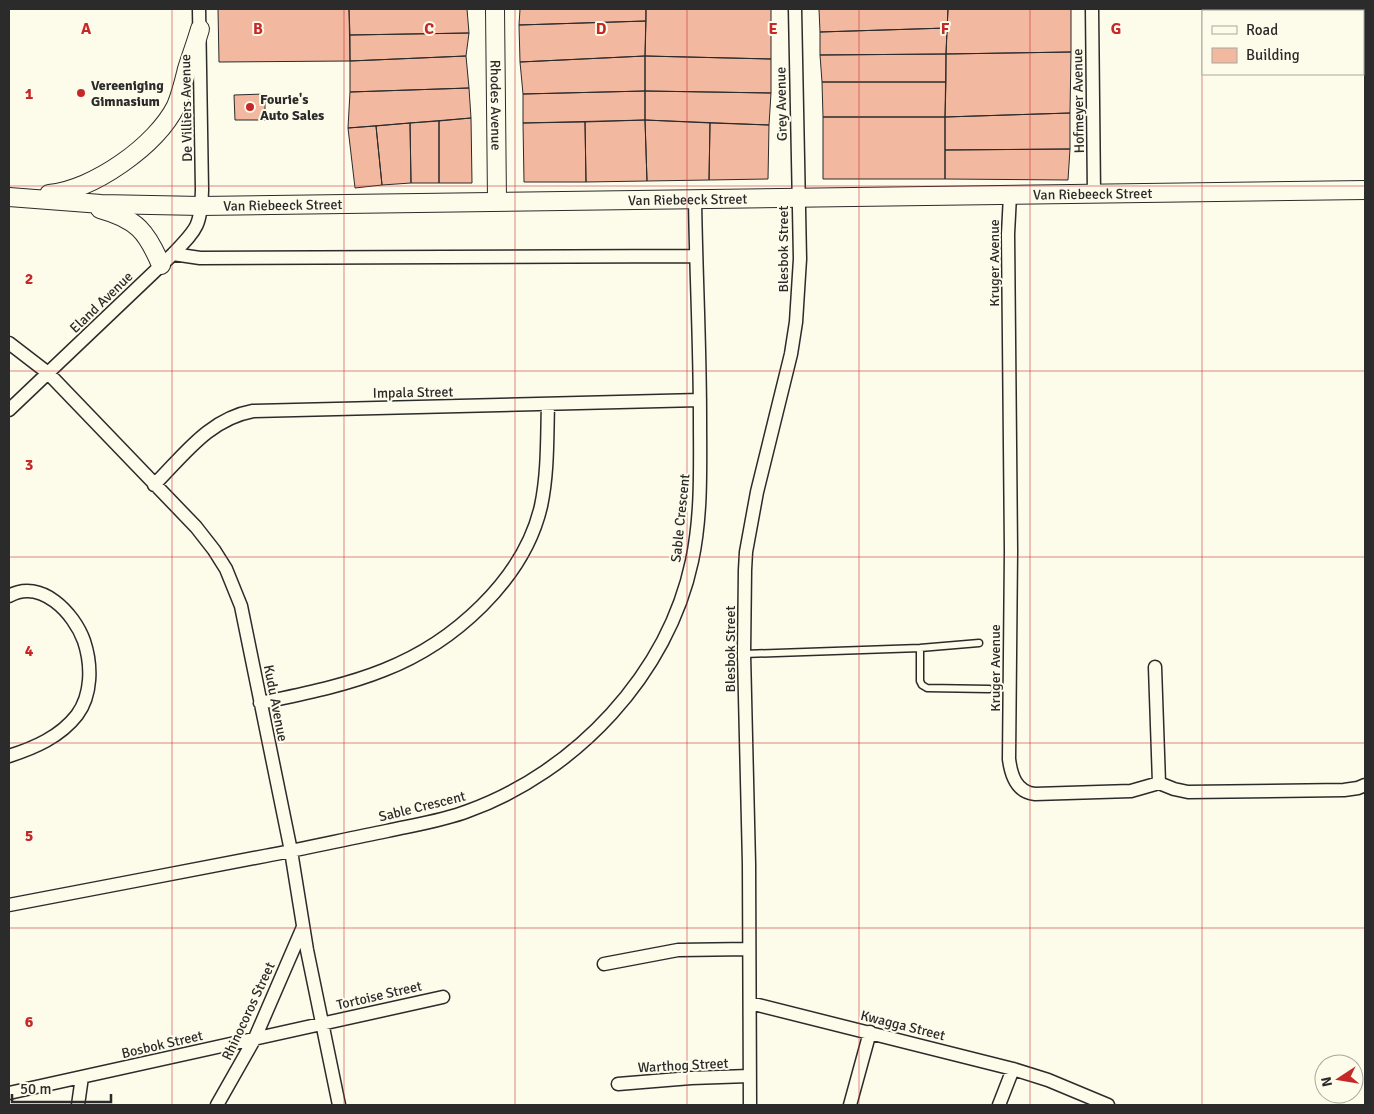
<svg xmlns="http://www.w3.org/2000/svg" width="1374" height="1114" viewBox="0 0 1374 1114" font-family="Signika,sans-serif">
  <style>
    .building { fill: #f2b8a0; stroke: #2b2b2b }
    .lines { fill: none; stroke-linecap: round; stroke-linejoin: round }
    .lane-casing { stroke: #2b2b2b; stroke-width: 9 }
    .street-casing { stroke: #2b2b2b; stroke-width: 15 }
    .secondary-casing { stroke: #2b2b2b; stroke-width: 20 }
    .lane { stroke: #fdfbea; stroke-width: 6 }
    .street { stroke: #fdfbea; stroke-width: 12 }
    .secondary { stroke: #fdfbea; stroke-width: 18 }
    .grid { fill: none; stroke: #c62828; stroke-width: 1; stroke-opacity: 0.55 }
    .poi-dot { fill: #c62828; stroke: #fdfbea; stroke-width: 2 }
    .labels { text-anchor: middle; stroke-width: 4; stroke-linejoin: round; paint-order: stroke }
    .poi-label { font-size: 14px; font-weight: bold; fill: #2b2b2b; stroke: #fdfbea; text-anchor: start }
    .street-label { font-size: 14px; fill: #2b2b2b; stroke: #fdfbea }
    .grid-label { font-size: 16px; text-anchor: middle; font-weight: bold; fill: #c62828; stroke: #fdfbea; stroke-width: 4; stroke-linejoin: round; paint-order: stroke }
  </style>
  <rect width="100%" height="100%" fill="#fdfbea"/>
  <path class="building" d="M218,9H349L350,61L219,62Z
    M349,9H467L469,33L350,35Z
    M520,9H646V21L519,25Z
    M646,9H771V59L645,56Z
    M819,9H948L947,28L820,32Z
    M948,9H1071V52L946,54Z
    M646,21L645,56L520,62L519,25Z
    M947,28L946,54L820,55V32Z
    M469,33L466,56L350,61V35Z
    M1071,52L1070,113L945,117L946,54Z
    M946,54V82H822L820,55Z
    M466,56L469,88L350,92V61Z
    M645,56V91L523,94L520,62Z
    M645,56L771,59V93L645,91Z
    M822,82H946L945,117H823Z
    M469,88L471,118L348,128L350,92Z
    M645,91V120L523,123V94Z
    M645,91L771,93L769,125L645,120Z
    M265,94V120H235L234,95Z
    M1070,113V149L945,150V117Z
    M823,117H945V179H823Z
    M471,118L472,183H439V121Z
    M645,120L647,181L586,182L585,122Z
    M645,120L710,123L709,180L647,181Z
    M439,121V183H411L410,123Z
    M585,122L586,182H524L523,123Z
    M410,123L411,183L382,185L376,126Z
    M710,123L769,125L768,179L709,180Z
    M376,126L382,185L355,188L348,128Z
    M1070,149L1068,180L945,179V150Z"/>
  <g class="lines">
    <defs>
      <path id="lane" d="M920,648V681L922,685L927,688L989,689
        M744,654L920,648L979,643"/>
      <path id="street" d="M1092,9L1094,194
        M1010,195L1008,234L1011,551L1009,759C1011,775 1016,792 1035,794L1131,791L1159,783L1174,789L1188,792L1344,790L1358,788L1365,785
        M173,254L200,258L696,256
        M9,343L48,373L196,527L214,550L226,569L241,606L291,851L307,950L339,1105
        M9,410L173,254C197,229 201,226 202,190L199,9
        M154,485C184,455 209,419 253,411L700,400
        M9,596C41,578 74,613 84,641C92,665 92,695 77,715C60,737 34,748 9,756
        M1155,667L1159,783
        M260,703C302,694 344,686 384,670C453,643 524,580 541,506C548,473 547,438 548,404
        M9,905C94,889 180,872 265,856C306,848 347,839 387,831C414,825 442,821 468,811C576,772 668,674 692,561C702,514 700,466 700,419C700,345 696,272 695,199
        M604,964L678,950L749,949
        M750,1003L1013,1069L1048,1080L1108,1105
        M618,1084L691,1078L749,1076
        M9,1093L443,997
        M78,1105L82,1077
        M217,1105L255,1038L303,927
        M750,1105L749,864L744,654L745,570L746,552L757,492L791,354L796,322L800,259L795,9
        M850,1105L870,1032
        M999,1105L1013,1069"/>
      <g id="secondary">
        <path id="s1" d="M495,9L497,201"/>
        <path d="M49,194C93,190 156,146 176,106C181,94 184,81 187,69C191,56 196,43 200,29"/>
        <path id="s2" d="M9,197L101,204L201,206L1365,190"/>
        <path d="M100,209C137,219 147,232 161,265"/>
      </g>
    </defs>
    <use href="#lane" class="lane-casing"/>
    <use href="#street" class="street-casing"/>
    <use href="#secondary" class="secondary-casing"/>
    <use href="#lane" class="lane"/>
    <use href="#street" class="street"/>
    <use href="#secondary" class="secondary"/>
  </g>
  <path class="grid" d="M172,9V1105M344,9V1105M515,9V1105M687,9V1105M859,9V1105M1030,9V1105M1202,9V1105M9,186H1365M9,371H1365M9,557H1365M9,743H1365M9,928H1365"/>
  <g class="poi-dot">
    <circle cx="81" cy="93" r="5"/>
    <circle cx="250" cy="107" r="5"/>
  </g>
  <g class="labels">
    <g class="poi-label">
      <text x="91" y="90">Vereeniging<tspan x="91" dy="16">Gimnasium</tspan></text>
      <text x="260" y="104">Fourie's<tspan x="260" dy="16">Auto Sales</tspan></text>
    </g>
    <g class="street-label">
      <text transform="translate(1078 101) rotate(-91)" y="5">Hofmeyer Avenue</text>
      <text transform="translate(781 104) rotate(-91)" y="5">Grey Avenue</text>
      <text dy="5" stroke="none"><textPath href="#s1" startOffset="96">Rhodes Avenue</textPath></text>
      <text transform="translate(186 108) rotate(-91)" y="5">De Villiers Avenue</text>
      <text dy="5" stroke="none"><textPath href="#s2" startOffset="1084">Van Riebeeck Street</textPath></text>
      <text dy="5" stroke="none"><textPath href="#s2" startOffset="679">Van Riebeeck Street</textPath></text>
      <text dy="5" stroke="none"><textPath href="#s2" startOffset="274">Van Riebeeck Street</textPath></text>
      <text transform="translate(783 249) rotate(-90)" y="5">Blesbok Street</text>
      <text transform="translate(994 263) rotate(-90)" y="5">Kruger Avenue</text>
      <text transform="translate(101 302) rotate(-44)" y="5">Eland Avenue</text>
      <text transform="translate(413 392) rotate(-1)" y="5">Impala Street</text>
      <text transform="translate(680 518) rotate(-84)" y="5">Sable Crescent</text>
      <text transform="translate(730 649) rotate(-90)" y="5">Blesbok Street</text>
      <text transform="translate(995 668) rotate(-90)" y="5">Kruger Avenue</text>
      <text transform="translate(276 703) rotate(79)" y="5">Kudu Avenue</text>
      <text transform="translate(422 806) rotate(-14)" y="5">Sable Crescent</text>
      <text transform="translate(379 995) rotate(-13)" y="5">Tortoise Street</text>
      <text transform="translate(248 1011) rotate(-65)" y="5">Rhinocoros Street</text>
      <text transform="translate(903 1025) rotate(14)" y="5">Kwagga Street</text>
      <text transform="translate(162 1044) rotate(-13)" y="5">Bosbok Street</text>
      <text transform="translate(683 1065) rotate(-3)" y="5">Warthog Street</text>
    </g>
  </g>
  <g class="grid-label">
    <text x="86" y="34">A</text>
    <text x="258" y="34">B</text>
    <text x="429" y="34">C</text>
    <text x="601" y="34">D</text>
    <text x="773" y="34">E</text>
    <text x="945" y="34">F</text>
    <text x="1116" y="34">G</text>
    <text x="29" y="99">1</text>
    <text x="29" y="284">2</text>
    <text x="29" y="470">3</text>
    <text x="29" y="656">4</text>
    <text x="29" y="841">5</text>
    <text x="29" y="1027">6</text>
  </g>
  <rect width="1374" height="1114" fill="none" stroke="#2b2b2b" stroke-width="20"/>
  <rect x="1202" y="10" width="162" height="65" fill="#fdfbea" stroke="#a9a89e"/>
  <rect x="1212" y="26" width="25" height="8" fill="#fdfbea" stroke="#a9a89e"/>
  <text x="1246" y="35" font-size="15" fill="#2b2b2b">Road</text>
  <rect x="1212" y="48" width="25" height="15" fill="#f2b8a0" stroke="#a9a89e"/>
  <text x="1246" y="60" font-size="15" fill="#2b2b2b">Building</text>
  <g transform="translate(1339 1079) rotate(258)"><circle r="24" fill="#fdfbea" stroke="#a9a89e"/>
  <path d="M0-4L9 19L0 12L-9 19Z" fill="#c62828"/>
  <text y="-8" font-size="14" font-weight="bold" text-anchor="middle" fill="#2b2b2b">N</text>
  </g>
  <path d="M12 1094v8h99v-8" fill="none" stroke="#2b2b2b" stroke-width="2.5"/>
  <text x="20" y="1094" font-size="15" fill="#2b2b2b" stroke="#fdfbea" stroke-width="4" paint-order="stroke">50 m</text>
</svg>
